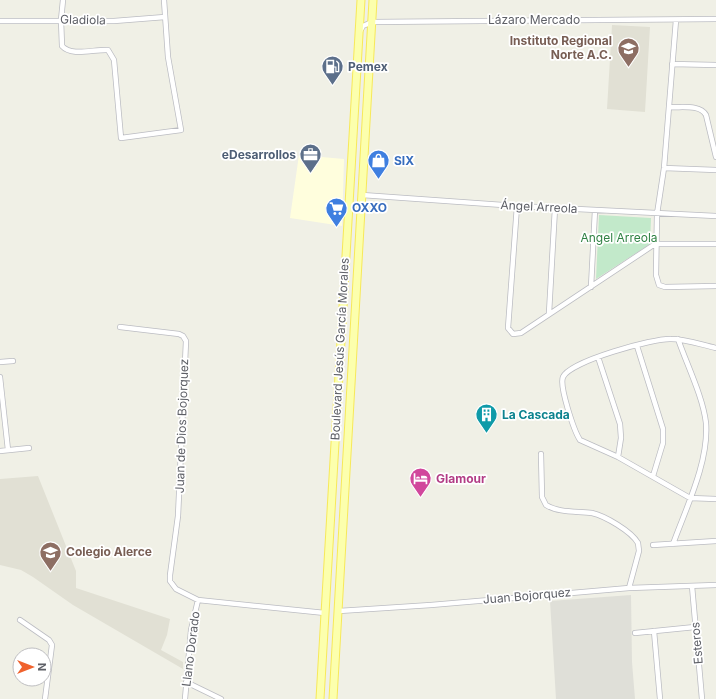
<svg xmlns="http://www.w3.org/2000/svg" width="716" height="699" viewBox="0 0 716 699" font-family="Inter,sans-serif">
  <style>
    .commercial { fill: #fffedd }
    .industrial { fill: #dfdfd8 }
    .education { fill: #e1e0d4 }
    .green { fill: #c2e9ca }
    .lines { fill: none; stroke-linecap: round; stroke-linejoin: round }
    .minor-casing { stroke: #bbbcc2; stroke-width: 6 }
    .primary-casing { stroke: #f7e959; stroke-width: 9 }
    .minor { stroke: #fff; stroke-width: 4.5 }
    .primary { stroke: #fcffad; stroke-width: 7 }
    .labels { text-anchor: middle; stroke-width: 3.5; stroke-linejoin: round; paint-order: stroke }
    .street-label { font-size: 12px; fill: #5e6067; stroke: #fff }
    .education-label { font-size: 12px; font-weight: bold; fill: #785e54; stroke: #fff; text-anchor: end }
    .service-label { font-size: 12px; font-weight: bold; fill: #4e5e75; stroke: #fff; text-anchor: start }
    .shop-label { font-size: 12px; font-weight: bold; fill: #366cbe; stroke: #fff; text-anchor: start }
    .park-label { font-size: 12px; fill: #308244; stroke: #fff }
    .culture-label { font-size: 12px; font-weight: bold; fill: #0d838f; stroke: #fff; text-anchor: start }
    .hotel-label { font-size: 12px; font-weight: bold; fill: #b23c85; stroke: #fff; text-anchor: start }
  </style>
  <rect width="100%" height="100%" fill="#f0f0e6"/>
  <path class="commercial" d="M299,155L344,159L342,226L290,218Z"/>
  <path class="industrial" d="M631,595L632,662L635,699H556L550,601Z"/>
  <path class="education" d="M612,25L650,27L645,112L607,109Z
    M38,476L76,571V588L170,619L167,635L161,650L183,662V669L73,605L33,577L21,570L0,565V479Z"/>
  <path class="green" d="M599,215L651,218L650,244L596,279Z"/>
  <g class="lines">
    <defs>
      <path id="minor" d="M63,0L61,20L62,46C72,57 94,49 108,50L114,60L121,138L181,130L168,57L164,0
        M676,20L664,168L657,214L656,275L659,285L665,287L716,286
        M0,21H114L165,17
        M360,31L363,26L372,22L716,19
        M672,64L716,65
        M669,107C681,108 700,104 706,115L716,157
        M664,168L716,170
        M362,195L517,206L716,216
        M517,206L508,328L513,334L521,333L655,244H716
        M591,287L595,210
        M549,313L555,208
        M120,327L179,334L183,336L186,341L178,516L170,575V581L176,589L198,600L325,613
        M637,346L663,429V443L653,476
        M716,348C702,345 686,339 671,339C654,338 570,361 563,377C559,386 574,431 580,440L618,457L690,498L716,499
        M598,357L620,424L621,438L618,457
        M0,362L13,361
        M0,377L8,450
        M0,451L29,448
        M541,454L542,497L546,505C559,513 577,511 592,513C605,516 631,531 638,543L639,551L629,588
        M673,544C686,508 709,462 706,423C703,397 687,365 678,339
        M653,545L716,541
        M692,586L702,699
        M339,611L431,605L629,588L716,585
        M20,620L49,640L52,645L45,699
        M654,631L660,699
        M635,633L695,627
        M186,682L221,699
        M185,699L191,630L198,600"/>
      <path id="primary" d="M320,699L361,0
        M333,699L373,0"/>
    </defs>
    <use href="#minor" class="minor-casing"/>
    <use href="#primary" class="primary-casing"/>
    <use href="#minor" class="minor"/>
    <use href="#primary" class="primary"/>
  </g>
  <defs>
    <symbol id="school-pin" viewBox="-11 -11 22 30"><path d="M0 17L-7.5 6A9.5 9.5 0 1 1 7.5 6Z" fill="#8d6e63" stroke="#fff"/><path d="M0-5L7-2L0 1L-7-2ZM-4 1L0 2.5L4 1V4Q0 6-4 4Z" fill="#fff"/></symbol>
    <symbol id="fuel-pin" viewBox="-11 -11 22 30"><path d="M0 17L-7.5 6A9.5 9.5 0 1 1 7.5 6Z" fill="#5c6f8a" stroke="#fff"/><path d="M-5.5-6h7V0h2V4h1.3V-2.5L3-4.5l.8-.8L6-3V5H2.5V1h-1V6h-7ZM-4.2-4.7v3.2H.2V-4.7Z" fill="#fff"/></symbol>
    <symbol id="office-pin" viewBox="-11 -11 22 30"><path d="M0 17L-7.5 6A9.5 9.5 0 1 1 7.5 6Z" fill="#5c6f8a" stroke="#fff"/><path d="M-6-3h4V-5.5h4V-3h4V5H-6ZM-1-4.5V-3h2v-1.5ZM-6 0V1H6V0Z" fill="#fff"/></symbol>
    <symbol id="shop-pin" viewBox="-11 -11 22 30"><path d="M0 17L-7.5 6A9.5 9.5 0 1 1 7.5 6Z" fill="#3f7fe0" stroke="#fff"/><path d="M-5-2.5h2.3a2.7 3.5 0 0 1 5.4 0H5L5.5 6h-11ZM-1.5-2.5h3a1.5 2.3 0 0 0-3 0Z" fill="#fff"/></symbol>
    <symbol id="supermarket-pin" viewBox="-11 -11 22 30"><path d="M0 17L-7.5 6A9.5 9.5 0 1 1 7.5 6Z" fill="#3f7fe0" stroke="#fff"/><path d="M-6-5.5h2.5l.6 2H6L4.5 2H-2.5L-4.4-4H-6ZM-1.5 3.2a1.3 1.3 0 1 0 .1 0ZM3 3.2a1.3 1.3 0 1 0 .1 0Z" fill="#fff"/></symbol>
    <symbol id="building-pin" viewBox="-11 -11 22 30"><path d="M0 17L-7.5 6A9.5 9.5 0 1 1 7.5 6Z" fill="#0f9aa8" stroke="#fff"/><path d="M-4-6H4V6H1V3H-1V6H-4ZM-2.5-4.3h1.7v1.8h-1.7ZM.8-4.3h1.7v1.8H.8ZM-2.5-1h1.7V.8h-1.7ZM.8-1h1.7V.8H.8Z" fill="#fff"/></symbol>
    <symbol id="hotel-pin" viewBox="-11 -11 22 30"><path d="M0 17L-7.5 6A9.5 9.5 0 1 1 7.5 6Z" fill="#d1479c" stroke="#fff"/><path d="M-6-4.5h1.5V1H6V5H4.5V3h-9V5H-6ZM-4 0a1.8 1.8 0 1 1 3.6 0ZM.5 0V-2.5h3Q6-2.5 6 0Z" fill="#fff"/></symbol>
  </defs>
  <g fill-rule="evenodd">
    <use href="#school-pin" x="616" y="36" width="25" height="34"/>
    <use href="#fuel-pin" x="320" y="54" width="25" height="34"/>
    <use href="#office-pin" x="298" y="142" width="25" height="34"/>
    <use href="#shop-pin" x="366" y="148" width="25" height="34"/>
    <use href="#supermarket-pin" x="324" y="196" width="25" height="34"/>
    <use href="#building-pin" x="474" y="402" width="25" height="34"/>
    <use href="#hotel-pin" x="408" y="466" width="25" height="34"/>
    <use href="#school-pin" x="38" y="540" width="25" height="34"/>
  </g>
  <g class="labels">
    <g class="street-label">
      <text transform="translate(83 20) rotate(1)" y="4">Gladiola</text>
      <text x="534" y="24">Lázaro Mercado</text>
      <text transform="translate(539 207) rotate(3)" y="4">Ángel Arreola</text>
      <text transform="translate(340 349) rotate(-87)" y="4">Boulevard Jesús García Morales</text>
      <text transform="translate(182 426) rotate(-88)" y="4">Juan de Dios Bojorquez</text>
      <text transform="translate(527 596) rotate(-5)" y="4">Juan Bojorquez</text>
      <text transform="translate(697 643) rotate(-95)" y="4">Esteros</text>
      <text transform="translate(191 649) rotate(-83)" y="4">Llano Dorado</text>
    </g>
    <g class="education-label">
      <text x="612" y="45">Instituto Regional<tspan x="612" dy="14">Norte A.C.</tspan></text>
      <text x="66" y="556" text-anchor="start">Colegio Alerce</text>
    </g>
    <g class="service-label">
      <text x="348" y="71">Pemex</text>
      <text x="296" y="159" text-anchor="end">eDesarrollos</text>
    </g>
    <g class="shop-label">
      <text x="394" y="165">SIX</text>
      <text x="352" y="212">OXXO</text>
    </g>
    <g class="park-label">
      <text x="619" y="242">Angel Arreola</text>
    </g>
    <g class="culture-label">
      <text x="502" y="419">La Cascada</text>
    </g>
    <g class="hotel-label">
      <text x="436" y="483">Glamour</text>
    </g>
  </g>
  <g transform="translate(32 667) rotate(90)"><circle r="19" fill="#ffffff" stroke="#bfbfc2"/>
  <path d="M0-3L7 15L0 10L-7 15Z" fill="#f0622d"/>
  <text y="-6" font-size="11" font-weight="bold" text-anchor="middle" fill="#5e6067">N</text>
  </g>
</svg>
